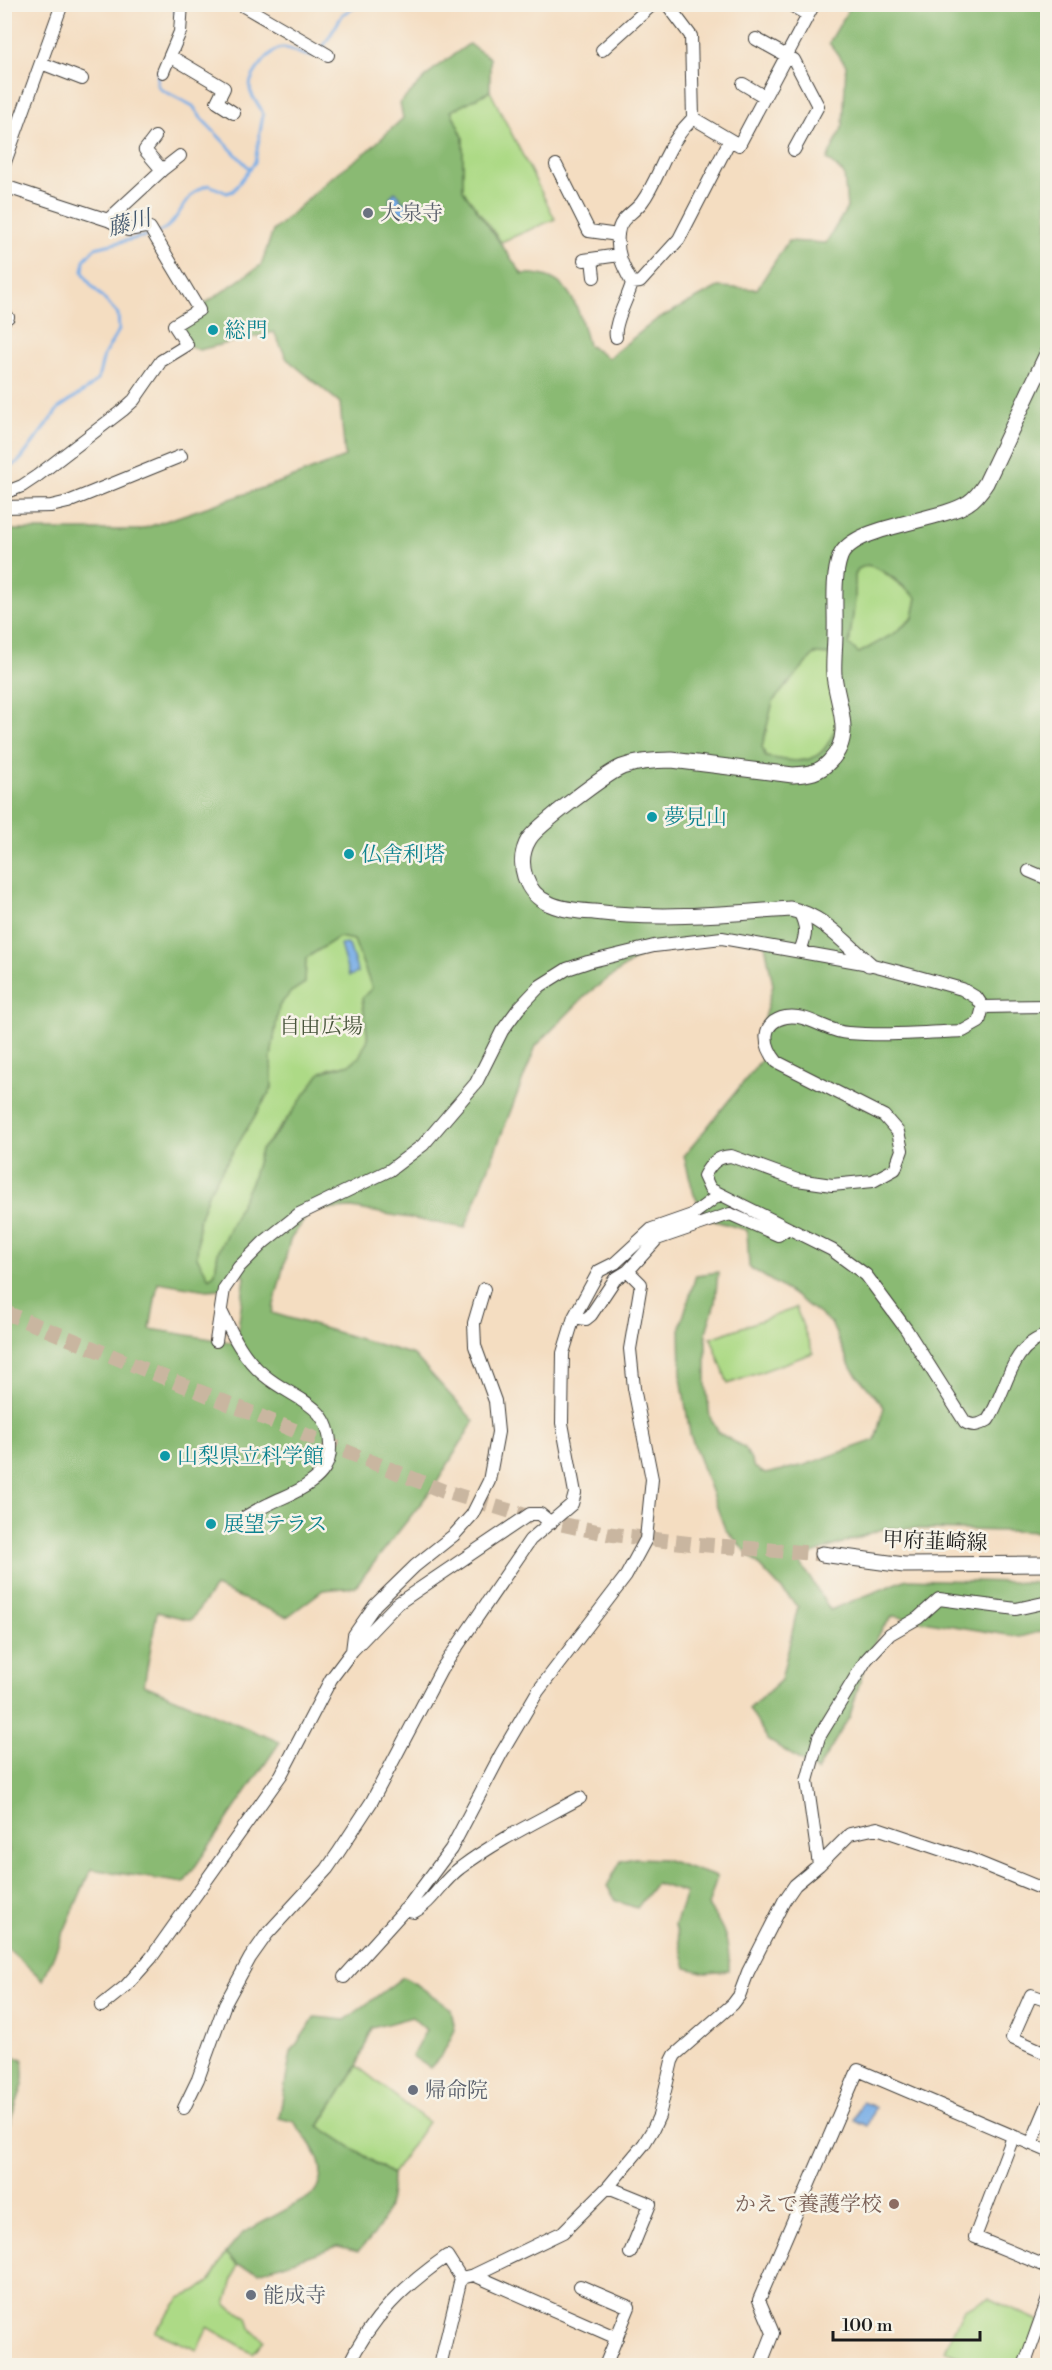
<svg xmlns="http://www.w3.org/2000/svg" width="1052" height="2370" viewBox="0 0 1052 2370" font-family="'Libre Bodoni','Noto Serif JP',serif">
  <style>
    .green { fill: #adda86; stroke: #647b51; stroke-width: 1.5 }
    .forest { fill: #8aba73; stroke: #536b48; stroke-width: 1.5; fill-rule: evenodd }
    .water { fill: #78ade6; stroke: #4a6481; stroke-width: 1.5 }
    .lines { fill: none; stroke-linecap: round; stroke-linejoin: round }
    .stream { stroke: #78ade6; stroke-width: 3 }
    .major-tunnel { stroke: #c9b6a0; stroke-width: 15; stroke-dasharray: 15 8; stroke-linecap: butt }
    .minor-casing { stroke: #3c3935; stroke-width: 14 }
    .major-casing { stroke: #3c3935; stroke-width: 17 }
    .minor { stroke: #fff; stroke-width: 12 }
    .major { stroke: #fff; stroke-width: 15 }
    .worship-dot { fill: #6b7280; stroke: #f7f3e8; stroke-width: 2 }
    .culture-dot { fill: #0f9aa8; stroke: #f7f3e8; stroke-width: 2 }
    .education-dot { fill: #8d6e63; stroke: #f7f3e8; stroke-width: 2 }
    .labels { text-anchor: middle; stroke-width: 5; stroke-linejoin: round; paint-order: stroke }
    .worship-label { font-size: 21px; fill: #5b616d; stroke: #f7f3e8; text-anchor: start }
    .culture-label { font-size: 21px; fill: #0d838f; stroke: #f7f3e8; text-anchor: start }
    .park-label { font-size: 21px; fill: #48553c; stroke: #f7f3e8 }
    .street-label { font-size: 21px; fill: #1c1c1c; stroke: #f7f3e8 }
    .education-label { font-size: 21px; fill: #785e54; stroke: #f7f3e8; text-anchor: end }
    .water-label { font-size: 22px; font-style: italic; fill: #41566d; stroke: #f7f3e8 }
  </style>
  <rect width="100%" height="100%" fill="#f7f3e8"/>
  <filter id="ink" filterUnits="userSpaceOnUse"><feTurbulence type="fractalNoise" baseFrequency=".0167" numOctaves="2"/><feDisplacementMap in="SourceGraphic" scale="12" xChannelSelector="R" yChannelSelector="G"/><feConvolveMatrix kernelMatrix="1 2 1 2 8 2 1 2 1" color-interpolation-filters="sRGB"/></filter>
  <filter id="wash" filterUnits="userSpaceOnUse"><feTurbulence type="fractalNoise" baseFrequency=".008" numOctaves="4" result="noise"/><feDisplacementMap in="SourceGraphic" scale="24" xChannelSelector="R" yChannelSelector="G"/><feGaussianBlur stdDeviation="1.35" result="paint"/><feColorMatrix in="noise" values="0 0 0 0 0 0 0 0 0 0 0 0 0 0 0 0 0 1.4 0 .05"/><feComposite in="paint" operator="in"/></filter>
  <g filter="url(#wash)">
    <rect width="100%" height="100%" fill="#f4ddc1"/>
    <path class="green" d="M490,91L555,219L501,242L463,190V137L451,111Z
      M867,565L878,568L917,598L913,617L895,633L859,654L849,645L855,599V575L858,569Z
      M814,654L835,655C836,670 841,687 840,702C840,720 831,751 812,758C799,764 780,759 766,757L762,747L773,701Z
      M339,937L354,940L372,988L362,999L368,1039L359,1057L350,1064L328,1069L261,1150L252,1180L218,1252L215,1273L209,1278L197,1257L199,1220L209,1191L272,1088L271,1057L279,1006L291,991L305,983L306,958Z
      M796,1308L813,1353L728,1384L711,1338Z
      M357,2066L428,2122L392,2174L319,2127Z
      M226,2253L237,2265L226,2305L247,2317L250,2328L264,2340L253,2353L208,2327L197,2350L155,2332L180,2298L197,2291L210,2281Z
      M989,2298L1039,2321L1024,2365H982L944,2350L964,2309Z"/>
    <path class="forest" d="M851,5H1047V1532L885,1528L798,1559L830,1610L907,1579L1047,1583V1630L1020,1637L893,1616L882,1629L866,1660L850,1716L817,1771L768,1740L749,1709L781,1680L798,1607L725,1529L690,1434L681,1377L680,1327L696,1275L718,1272L715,1303L706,1332V1385L710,1417L719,1433L745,1448L754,1467L765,1474L805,1465L875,1440L884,1407L851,1368L831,1323L791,1293L749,1267L747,1230L711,1220L694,1195L684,1156L763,1058L758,1040L773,985L765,944L722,938L654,946L587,994L536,1046L465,1228L352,1208L311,1210L290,1240L272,1313L414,1355L474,1421L436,1484L355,1587L323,1590L287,1617L215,1587L191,1620L157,1612L144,1685L280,1742L184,1883L91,1869L43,1980L5,1946L4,1895L9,1850L4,1839L5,530H139L286,480L345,457L340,403L287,359L274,332L199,350L187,345L174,325L261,265L273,231L332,177L369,150L403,118L400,103L435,68L469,44L490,58V91L451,111L463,137V190L522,274C570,271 578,306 588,345L608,358L656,320L718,287L757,289L788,241L826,243L847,208L844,174L827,159L843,126L846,65L829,43ZM867,565C887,570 902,585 917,598L913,618L895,633L859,653L849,645L855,599V575L858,569ZM814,654L834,655C836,670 841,687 840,702C839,720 831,751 812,758C798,764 780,759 766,757L762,747L773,701ZM339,937L354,940L372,988L362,998L368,1039L359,1057L350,1064L321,1072L280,1129L261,1150L252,1180L218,1252L215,1273L209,1278L197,1257L199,1220L209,1191L272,1088L271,1057L279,1006L291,992L305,983L306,958ZM238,1267L245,1277L236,1343L150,1329L158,1282L207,1290L220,1289Z
      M634,1858L664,1859L717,1877L708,1906C725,1928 730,1943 729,1971L706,1973L686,1968L675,1925L686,1893L656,1883L637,1908L616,1901L607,1886L621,1861Z
      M403,1977L419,1986L451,2009L455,2030L442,2055L430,2068L412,2056L426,2030L412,2017L372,2028L357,2066L319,2126L392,2174C392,2208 383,2229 358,2251L338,2246L259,2272L237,2265L226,2253L243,2233L311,2196C335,2170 310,2144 294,2122L279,2118L291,2052L315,2017L345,2020Z
      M5,2056L23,2059V2085L5,2136Z"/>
    <path class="water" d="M395,192L400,196L401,202L409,203L410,210L403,214L400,213L390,203V197Z
      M344,944L349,945L358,973L349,976L340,945Z
      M862,2102L875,2107L867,2126L854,2120Z"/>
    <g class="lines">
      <path class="stream" d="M175,15V4
        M322,49L343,14L361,4
        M158,72L157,85L162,90L193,106L201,118L250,169
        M156,233C183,224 180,193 209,185L227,193L233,191L255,162L263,115C261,104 249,97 250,86C250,75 272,48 282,48C296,48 303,60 318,54
        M4,464L14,465L21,459L59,408L90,387L98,379L104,355L119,330L118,314L91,285L83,272L84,260L95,248L150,235"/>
    </g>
  </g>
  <g filter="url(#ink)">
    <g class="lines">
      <path class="major-tunnel" d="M4,1312L443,1491L537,1519L609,1534L694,1544L822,1554"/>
      <defs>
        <path id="minor" d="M240,4L328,55
          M667,4L691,36L693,118C688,124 682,129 678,136C663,156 657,182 642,202C633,214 619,218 618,234C616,253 623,267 632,283L640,282L679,239L730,140
          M789,4L808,15
          M756,39L794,60L818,106L794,150
          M602,50L653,4
          M170,56L224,88L217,102L234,113
          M41,63L82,79
          M163,72L180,32L182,4
          M743,84L765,97
          M693,118L739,145L814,4
          M4,165L62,4
          M556,165L589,231L618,235
          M162,170L180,156
          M4,186L108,220L128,230L145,227L150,228L199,310L174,325L187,345L161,361L134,400L123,410L37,476L22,486L4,493
          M108,220L162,170L145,150L155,137
          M592,259L594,277
          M584,260L619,255
          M4,315L8,317
          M616,337C613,323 628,299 632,283
          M4,507L51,506L68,502L181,456
          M1029,871L1048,879
          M799,911C807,927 807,934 800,951
          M983,1007L1048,1006
          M221,1311C232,1334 243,1358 264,1375C293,1400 332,1403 330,1449C330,1463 322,1475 310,1483C297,1493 283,1497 269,1504C258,1509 247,1516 237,1522
          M574,1317L586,1319L591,1315L615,1279L628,1271L657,1239L730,1214L778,1235L788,1228
          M216,1341L224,1289L239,1267L264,1242L299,1214L390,1170L423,1145L476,1083L502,1031L519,1008L540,986L567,969L588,962L654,946L722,938L869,964L919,977L962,989L977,998L983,1007L979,1022L963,1031C925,1033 886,1036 848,1033C827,1032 807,1013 786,1017C760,1022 763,1045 777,1062L884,1116L898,1132L902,1150L895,1169L873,1181L832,1185L797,1180L731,1156C717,1157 711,1163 704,1176L710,1189L832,1250L866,1275L906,1329L965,1422C973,1427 979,1425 988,1420C1007,1392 1009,1345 1048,1335
          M352,1651L354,1635L375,1605L415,1566L454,1535L472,1515L489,1481L498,1432L495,1401L475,1346L474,1323L484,1289
          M819,1865L807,1781L819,1737L866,1660L890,1634L918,1618L939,1599L1016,1609L1048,1602
          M404,1910L414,1912C432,1903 442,1881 460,1868C497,1840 540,1820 580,1798
          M344,1977L410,1904L451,1849L501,1754L538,1691L626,1576L646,1539L652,1479L634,1388L630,1349L641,1284L628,1271
          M1048,2001L1031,1995L1012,2038L1048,2054
          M101,2006L126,1986L151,1958L281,1775L331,1679L352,1651L397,1604L530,1514H540L551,1523
          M184,2108L198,2079L225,2004L250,1958L267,1934L327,1869L338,1853L372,1801L441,1670L530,1540L572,1504L575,1493L562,1423L563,1353L574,1317L599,1271L615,1263L652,1229L692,1215L720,1194
          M1013,2137L975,2237L1048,2267
          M1031,2144L1048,2104
          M608,2187L650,2204L630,2253
          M474,2275L617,2338
          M580,2286L629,2307L605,2366
          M348,2366C371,2317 404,2286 447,2256L461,2278L474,2275L563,2232L608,2187L644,2144L653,2129L659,2116L672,2061L675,2055L733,2004L739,1996L748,1972L784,1901L795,1885L819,1865L850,1834L877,1828L972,1860L1048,1891
          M440,2366L461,2278
          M760,2366L773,2333L759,2300L858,2070L1048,2151
          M1024,2366L1048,2299"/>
        <path id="major" d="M869,964C844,942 823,916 790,909C724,914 660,920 594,912C580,911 563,910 550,904C525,894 515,862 529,839C537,826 607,773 622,767C639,761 655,760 672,760L793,775C809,774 819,773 830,761C855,735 837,705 834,675C833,662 835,647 835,634C836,610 832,579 840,557C852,525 940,522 968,503C976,498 981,491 986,483L1048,352
          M822,1554L904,1565L1048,1564"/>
      </defs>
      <use href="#minor" class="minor-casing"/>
      <use href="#major" class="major-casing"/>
      <use href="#minor" class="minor"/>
      <use href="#major" class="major"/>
    </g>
  </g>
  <g class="worship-dot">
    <circle cx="368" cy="213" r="6"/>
    <circle cx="413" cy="2090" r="6"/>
    <circle cx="251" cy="2295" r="6"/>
  </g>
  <g class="culture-dot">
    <circle cx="213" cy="330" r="6"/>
    <circle cx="652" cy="817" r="6"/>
    <circle cx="349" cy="854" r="6"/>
    <circle cx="165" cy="1456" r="6"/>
    <circle cx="211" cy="1524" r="6"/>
  </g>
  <circle class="education-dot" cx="894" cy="2204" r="6"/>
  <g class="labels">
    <g class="worship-label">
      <text x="380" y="220">大泉寺</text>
      <text x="425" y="2097">帰命院</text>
      <text x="263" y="2302">能成寺</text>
    </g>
    <g class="culture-label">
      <text x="225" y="337">総門</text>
      <text x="664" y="824">夢見山</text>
      <text x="361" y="861">仏舎利塔</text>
      <text x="177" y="1463">山梨県立科学館</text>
      <text x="223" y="1531">展望テラス</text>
    </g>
    <g class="park-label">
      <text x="321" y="1033">自由広場</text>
    </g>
    <g class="street-label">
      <text transform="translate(935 1541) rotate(2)" y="7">甲府韮崎線</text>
    </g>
    <g class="education-label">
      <text x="882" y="2211">かえで養護学校</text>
    </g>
    <g class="water-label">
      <text transform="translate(129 222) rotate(-15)" y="8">藤川</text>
    </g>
  </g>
  <rect width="1052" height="2370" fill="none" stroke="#f7f3e8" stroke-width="24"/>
  <path d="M833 2331v9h147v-9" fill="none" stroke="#1c1c1c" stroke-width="3"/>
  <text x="842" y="2331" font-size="18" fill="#1c1c1c" stroke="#f7f3e8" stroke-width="4.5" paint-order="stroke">100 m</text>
</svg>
